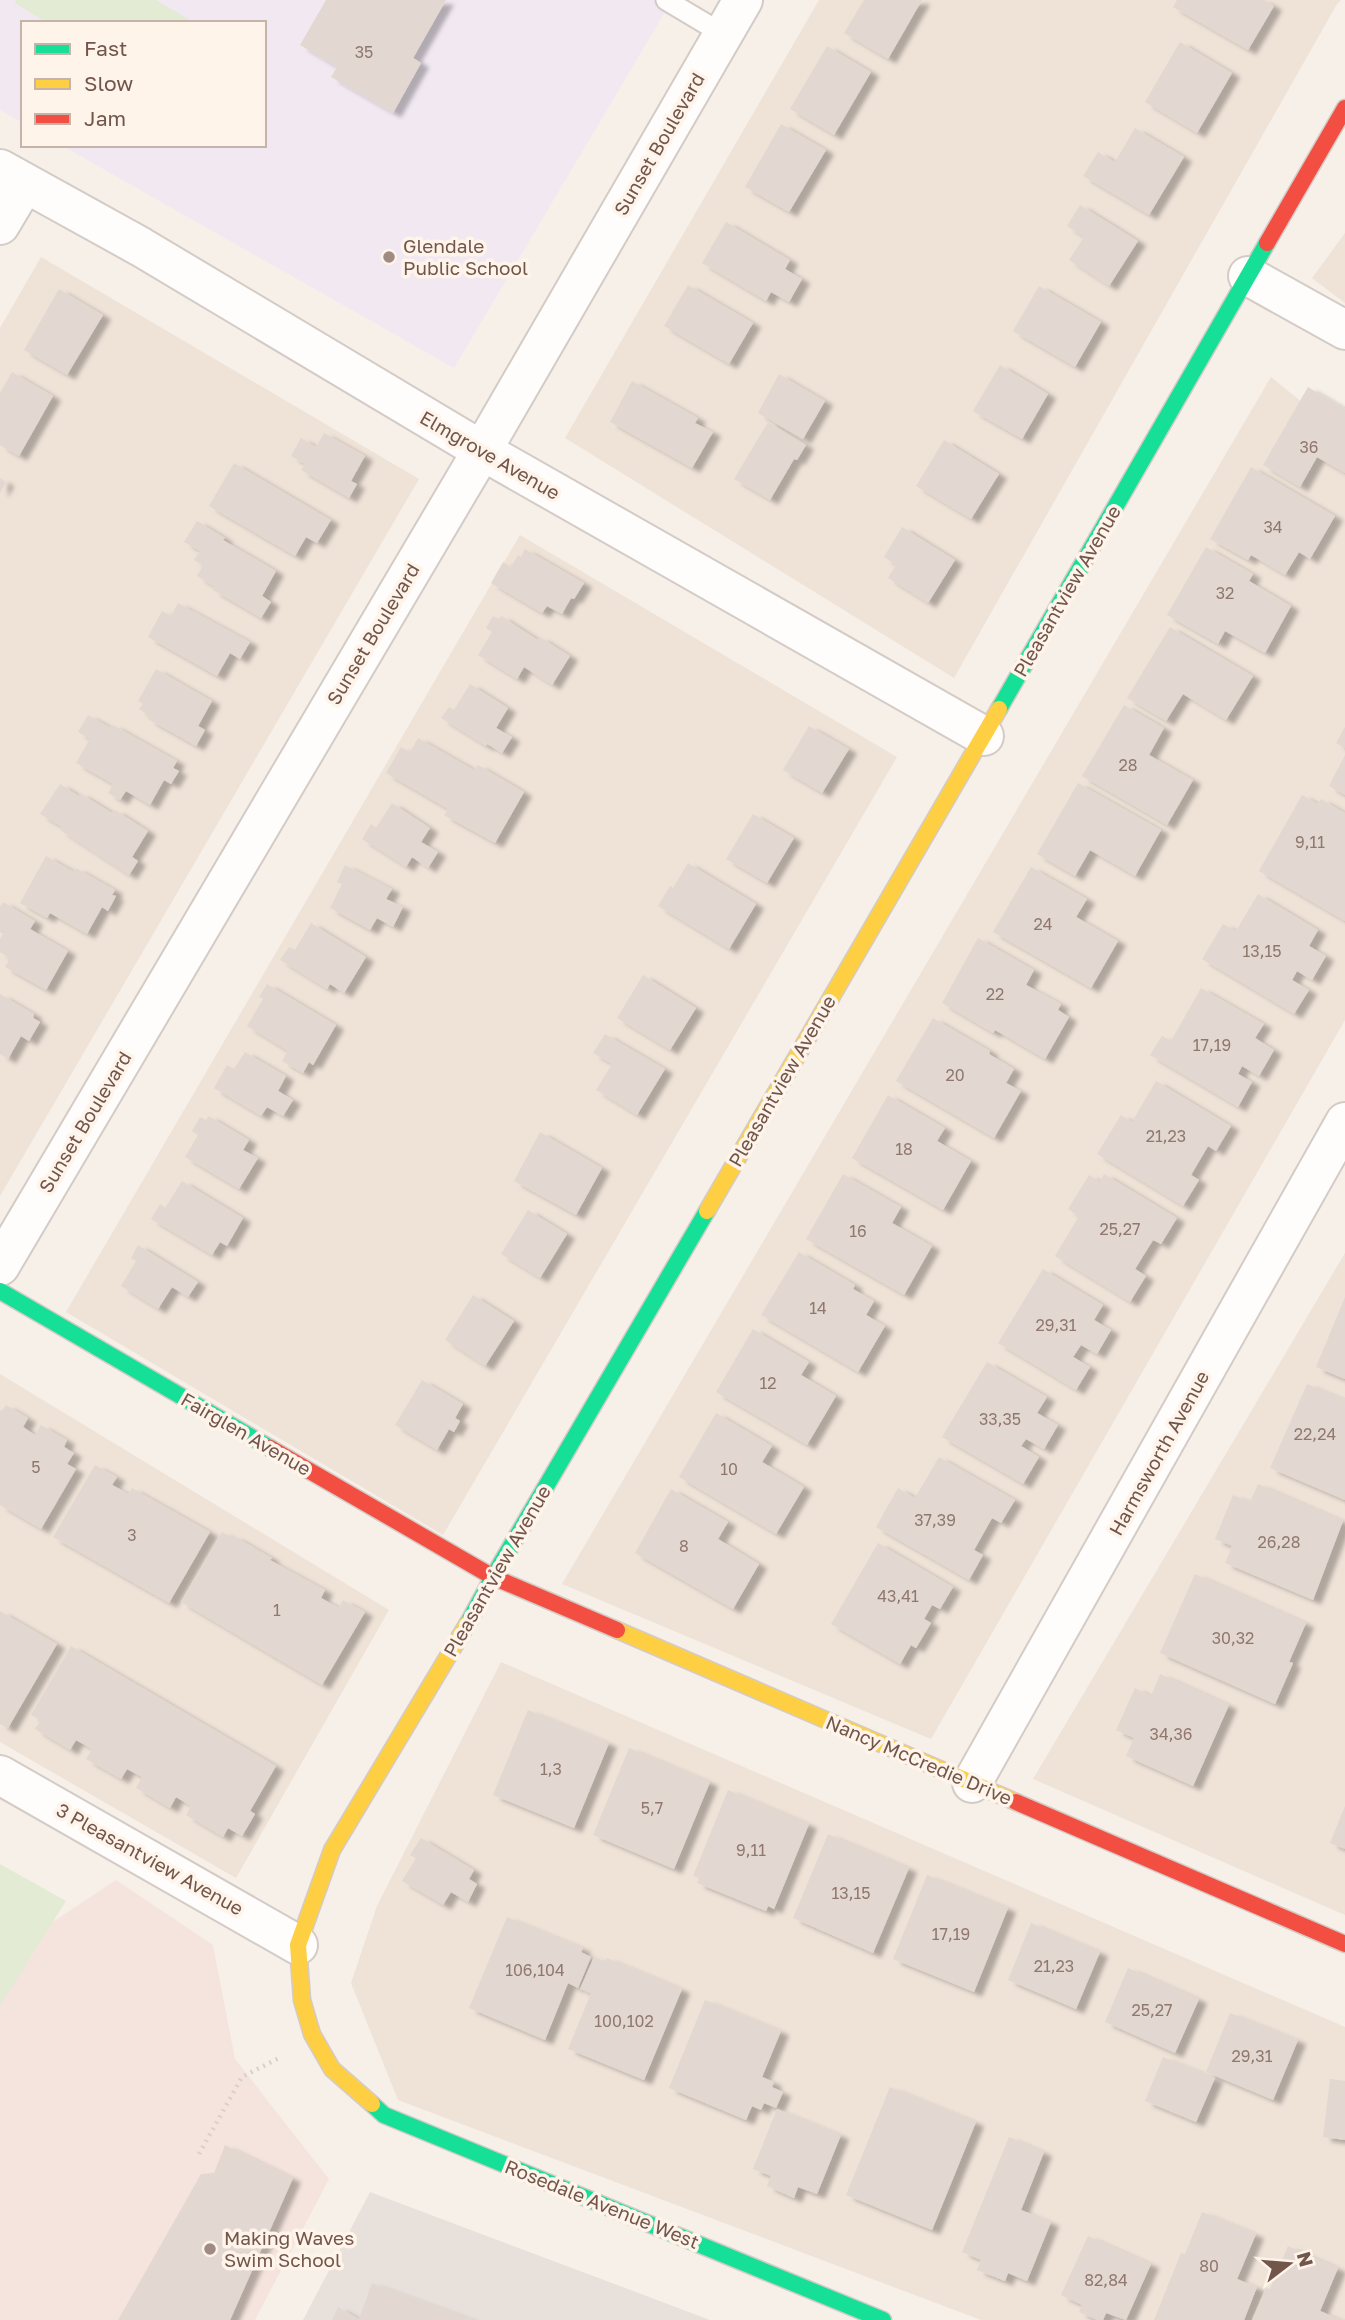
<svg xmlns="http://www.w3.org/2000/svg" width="1345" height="2320" viewBox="0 0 1345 2320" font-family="'Golos Text',sans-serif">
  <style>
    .residential { fill: #efe2d7 }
    .commercial { fill: #f5e4dd }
    .industrial { fill: #e8e0da }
    .education { fill: #f1e8f1 }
    .green { fill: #e4ebd5 }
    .building { fill: #e2d8d1; filter: url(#shadow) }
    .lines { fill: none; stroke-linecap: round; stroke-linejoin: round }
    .lane-casing { stroke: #d4cbc6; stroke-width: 23 }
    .street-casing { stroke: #d4cbc6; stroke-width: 42 }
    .fast-casing { stroke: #d4cbc6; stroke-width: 19 }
    .slow-casing { stroke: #d4cbc6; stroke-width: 19 }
    .jam-casing { stroke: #d4cbc6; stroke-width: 19 }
    .path { stroke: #d8d0cd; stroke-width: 4.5; stroke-dasharray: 2 5; stroke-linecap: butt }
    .lane { stroke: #fefdfc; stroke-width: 19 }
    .street { stroke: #fefdfc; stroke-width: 38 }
    .fast { stroke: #16e098; stroke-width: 16 }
    .slow { stroke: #ffcf43; stroke-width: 16 }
    .jam { stroke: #f24e42; stroke-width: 16 }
    .poi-dot { fill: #a08b82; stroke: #fef4ea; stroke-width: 2.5 }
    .labels { text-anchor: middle; stroke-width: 7; stroke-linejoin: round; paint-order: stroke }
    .number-label { font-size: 16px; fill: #90786f }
    .street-label { font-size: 19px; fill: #72554b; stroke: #fef4ea }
    .poi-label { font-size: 19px; fill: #72554b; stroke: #fef4ea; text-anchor: start }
  </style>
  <defs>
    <filter id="shadow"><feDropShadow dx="8" dy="4.5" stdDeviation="2" flood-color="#0004"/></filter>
  </defs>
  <rect width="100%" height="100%" fill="#f6f0e9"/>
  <path class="residential" d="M819,0H1341L1337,4L954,678L565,438Z
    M1345,233V303L1312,278Z
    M41,257L419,479L0,1196V328Z
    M1271,377L1345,437V1020L931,1739L562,1584Z
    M520,535L897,757L443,1535L66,1312Z
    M1345,1253V1915L1033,1779Z
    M0,1374L389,1610L236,1878L0,1742Z
    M501,1662L1345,2027V2320H981L398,2100L351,1983L377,1906Z"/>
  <path class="commercial" d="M116,1880L213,1945L235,2059L329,2179L255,2320H0V1957Z"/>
  <path class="industrial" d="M370,2192L710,2320H303Z"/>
  <path class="education" d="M0,0H672L454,368L61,145H264V23H23V123L0,110Z"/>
  <path class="green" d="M16,0H156L192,21L191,23H47L15,3Z
    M0,1864L66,1901L0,2006Z"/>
  <path class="building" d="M326,0H446L413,58L421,63L393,113L331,77L337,67L300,45Z
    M864,0H922L888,59L844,33Z
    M1177,0H1264L1274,6L1248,50L1173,7Z
    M1180,42L1232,73L1197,133L1145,102Z
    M827,46L871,72L834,135L790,109Z
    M781,124L826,150L789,212L745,187Z
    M1135,128L1184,157L1149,215L1083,176L1098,152L1115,162Z
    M1080,205L1138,241L1109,286L1069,260L1084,237L1067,226Z
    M726,222L790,260L785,269L802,279L789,302L771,292L766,301L702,263Z
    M688,285L753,323L729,364L664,326Z
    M1039,286L1101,322L1075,367L1013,331Z
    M59,289L103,315L67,375L24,350Z
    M1000,365L1048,394L1022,439L973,411Z
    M12,372L53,396L19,456L0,445V393Z
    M779,374L825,401L803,439L758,413Z
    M632,381L698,418L695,423L713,432L692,468L610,422Z
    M1308,387L1345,409V473L1317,457L1300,487L1263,465Z
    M768,422L806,445L797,460L794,459L770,500L734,479Z
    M324,433L365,456L351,481L357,484L349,498L301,470L305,464L291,456L301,438L316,447Z
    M944,440L999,474L971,519L916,486Z
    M234,463L331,520L317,543L306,537L295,556L209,506Z
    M1251,467L1335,516L1310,559L1299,552L1285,575L1251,555L1248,560L1210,539Z
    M0,478L6,482L0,493Z
    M197,521L225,538L223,540L276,571L262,596L271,602L261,618L213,590L215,587L197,576L203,565L194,560L200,551L184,542Z
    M902,527L955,560L928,603L888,578L896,565L884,557Z
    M1206,547L1253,574L1249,581L1291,606L1265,653L1225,631L1218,644L1167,615Z
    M525,549L584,583L574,599L571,598L562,614L547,606L542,613L491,583L503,562L511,567L518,555L521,557Z
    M178,603L250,642L240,659L230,653L217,676L148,637L162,611L171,616Z
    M493,616L499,619L501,616L538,640L540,637L570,656L552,685L524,667L517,679L478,655L492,632L486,628Z
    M1170,627L1253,676L1226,720L1183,694L1166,721L1127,698Z
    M156,669L212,701L198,726L205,730L196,746L148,719L150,716L139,709L143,704L138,701Z
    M470,684L508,708L496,728L512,737L502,753L487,744L486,746L441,718L449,707L454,710Z
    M1124,705L1164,728L1149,755L1193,780L1167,825L1082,776Z
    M88,715L111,728L113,725L177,761L173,768L179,771L171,784L164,780L150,805L126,791L120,800L108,793L113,784L76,763L90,739L78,732Z
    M809,726L849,749L822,793L783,770Z
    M1345,727V748L1336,743Z
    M418,738L474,770L478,765L524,792L495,843L444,815L448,809L386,773L401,747L410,752Z
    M1345,755V795L1329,786Z
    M1078,783L1161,830L1135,876L1090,850L1075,876L1037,854Z
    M60,784L79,796L80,793L112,813L115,810L148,831L132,857L138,861L129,875L60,830L62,827L40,814Z
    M1302,795L1318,804L1321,799L1345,813V921L1259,871Z
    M392,803L430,828L421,842L438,852L428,868L412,857L406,867L362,839L371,824L376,828Z
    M753,814L794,838L767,883L726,859Z
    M46,856L74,872L76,868L115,890L112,895L116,896L108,911L102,907L87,934L50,913L47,918L20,903Z
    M688,863L756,904L729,949L658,906L670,886L673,888Z
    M345,865L392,889L386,899L403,907L393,927L377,918L370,930L330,908L342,884L337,882Z
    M1031,867L1087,899L1076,917L1118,941L1091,988L993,932Z
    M1258,894L1318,930L1309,946L1326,956L1312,980L1297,971L1292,980L1309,990L1294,1014L1202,959L1223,924L1236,931Z
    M3,902L35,921L30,929L68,951L46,990L5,967L10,958L0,952V939L3,934L0,932V907Z
    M311,923L366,957L344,993L330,984L327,989L280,960L289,947L295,950Z
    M978,938L1034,970L1026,985L1061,1004L1058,1010L1069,1017L1045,1059L995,1030L993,1033L942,1003Z
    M643,975L696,1008L670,1050L617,1018Z
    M267,984L336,1025L313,1065L309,1062L303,1073L282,1061L288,1051L247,1026L263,999L259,997Z
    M1201,988L1264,1024L1255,1038L1274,1050L1259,1076L1242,1066L1238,1074L1252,1082L1238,1107L1150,1055L1162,1036L1171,1041Z
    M0,994L34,1014L33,1018L40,1022L29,1041L21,1036L8,1059L0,1054Z
    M933,1018L990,1051L989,1054L1014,1069L1006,1083L1021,1091L994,1138L896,1081Z
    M605,1034L665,1069L637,1115L596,1090L612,1064L593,1053Z
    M245,1052L286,1076L278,1091L293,1100L283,1116L267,1107L261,1116L214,1088L227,1065L234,1069Z
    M1156,1081L1231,1126L1216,1151L1208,1146L1191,1175L1199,1180L1183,1206L1097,1154L1121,1115L1132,1122Z
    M888,1095L945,1128L937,1141L971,1161L943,1210L852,1158Z
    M209,1116L249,1140L243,1150L258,1158L239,1189L185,1157L198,1135L192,1131L200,1117L206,1120Z
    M540,1132L602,1168L576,1215L514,1181Z
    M843,1174L901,1207L892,1223L932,1246L904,1295L806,1239Z
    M1104,1174L1177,1218L1161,1244L1153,1240L1135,1269L1146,1276L1130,1302L1055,1256L1079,1216L1068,1209L1089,1175L1100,1182Z
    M182,1181L243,1218L227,1246L220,1242L212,1255L151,1219L160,1204L165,1208Z
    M528,1210L567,1234L540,1278L501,1254Z
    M138,1245L198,1282L188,1297L172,1287L158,1309L121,1286L136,1261L131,1258Z
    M799,1252L855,1285L853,1289L874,1301L866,1315L885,1326L858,1372L761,1315Z
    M1043,1269L1103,1305L1094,1320L1111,1330L1097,1354L1081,1345L1073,1357L1090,1367L1076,1390L998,1343Z
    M473,1295L514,1321L485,1366L445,1340Z
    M1345,1297V1379L1316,1367Z
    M753,1329L809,1362L801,1375L836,1396L807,1445L716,1392Z
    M987,1362L1047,1397L1037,1413L1058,1425L1044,1449L1026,1439L1021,1446L1039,1457L1023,1484L942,1437Z
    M422,1380L463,1404L455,1418L460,1421L454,1432L449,1429L437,1450L395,1425Z
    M1307,1384L1345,1400V1500L1270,1468Z
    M6,1405L28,1418L23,1427L35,1435L41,1425L67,1440L64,1447L74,1453L67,1464L76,1469L41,1529L0,1505V1410L2,1411Z
    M716,1413L772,1446L762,1462L804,1487L776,1534L679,1477Z
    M939,1457L1015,1500L1001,1523L992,1518L974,1550L983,1555L969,1580L876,1527L898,1488L915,1498Z
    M95,1465L117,1477L112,1485L129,1494L132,1488L210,1532L169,1603L53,1537Z
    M1258,1484L1343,1521L1313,1600L1225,1563L1232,1546L1215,1539L1233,1495L1250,1502Z
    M671,1489L728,1522L718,1539L759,1564L733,1609L635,1553Z
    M222,1532L233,1538L234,1536L272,1558L270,1560L325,1590L321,1598L339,1608L343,1600L365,1612L322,1685L181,1602Z
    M878,1543L953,1587L940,1609L932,1605L924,1619L931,1623L916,1648L911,1645L900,1664L831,1624Z
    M1195,1574L1306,1623L1289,1662L1293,1663L1275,1704L1160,1653Z
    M0,1611L57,1644L8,1728L0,1724Z
    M71,1646L276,1766L250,1811L255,1814L242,1836L228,1828L223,1837L186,1815L191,1806L176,1797L170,1808L136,1788L142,1777L127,1769L121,1779L86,1759L92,1749L76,1740L70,1750L35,1729L41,1720L31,1715Z
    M1160,1674L1229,1705L1193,1786L1126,1756L1134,1738L1116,1730L1135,1688L1151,1696Z
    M528,1710L609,1743L574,1828L493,1795Z
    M629,1748L710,1782L674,1869L593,1835Z
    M728,1790L809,1824L774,1909L768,1906L766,1911L697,1883L699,1878L693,1876Z
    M1345,1806V1849L1330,1843Z
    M828,1834L909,1868L873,1953L793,1918Z
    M421,1838L474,1870L469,1879L477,1884L468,1902L451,1892L443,1905L402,1881L416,1858L410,1855Z
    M927,1875L1008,1908L974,1992L893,1959Z
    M507,1917L583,1948L581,1952L591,1957L578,1988L568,1983L545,2040L469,2008Z
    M1031,1923L1100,1952L1076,2009L1008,1980Z
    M594,1957L605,1962L607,1958L682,1989L644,2080L568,2049L591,1993L580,1989Z
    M1128,1968L1199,1999L1175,2053L1105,2022Z
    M705,2000L781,2031L762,2077L774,2082L772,2087L783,2092L776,2108L764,2103L761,2110L752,2106L746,2120L669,2088Z
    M1230,2013L1298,2040L1273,2100L1206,2072Z
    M1163,2057L1215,2078L1196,2122L1145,2101Z
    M1330,2079L1345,2081V2140L1323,2137Z
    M890,2087L976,2122L932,2230L846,2195Z
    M777,2109L841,2135L817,2194L798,2187L794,2198L767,2186L771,2176L753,2169Z
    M1009,2137L1044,2152L1021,2210L1051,2222L1027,2281L1008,2273L1005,2281L977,2270L981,2260L962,2252Z
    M225,2145L293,2178L230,2320H118L201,2174L214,2173Z
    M1202,2212L1256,2234L1237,2279L1257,2287L1244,2320H1154L1181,2253L1185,2254Z
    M1088,2236L1151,2264L1126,2320L1106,2313L1103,2320H1097L1079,2312L1082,2305L1061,2295Z
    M1288,2246L1338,2268L1320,2311L1341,2320H1252L1266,2288L1270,2289Z
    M372,2283L474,2320H332L338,2307L359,2319Z"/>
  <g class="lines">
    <defs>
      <path id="lane" d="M666,0L723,34"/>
      <path id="street" d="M0,169L141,247L481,450L984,736
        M0,225L25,183
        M1248,276L1345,330
        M0,1266L473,466L743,0
        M0,1775L298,1945
        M972,1783L1345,1122"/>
      <path id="fast" d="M999,709L1267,243
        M0,1291L270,1448
        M468,1623L493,1577L707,1211
        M372,2104L384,2115L883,2320"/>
      <path id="slow" d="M707,1211L999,709
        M617,1630L1016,1802
        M372,2104L332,2069L312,2034L302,2000L298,1945L332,1850L468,1623"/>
      <path id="jam" d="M1267,243L1345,108
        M270,1448L493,1577L617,1630
        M1016,1802L1345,1944"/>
    </defs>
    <use href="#lane" class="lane-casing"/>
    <use href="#street" class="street-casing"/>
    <use href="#fast" class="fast-casing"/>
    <use href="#slow" class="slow-casing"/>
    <use href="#jam" class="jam-casing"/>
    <path class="path" d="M199,2154L242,2077L281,2057"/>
    <use href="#lane" class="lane"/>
    <use href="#street" class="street"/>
    <use href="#fast" class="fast"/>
    <use href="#slow" class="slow"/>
    <use href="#jam" class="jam"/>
  </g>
  <g class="poi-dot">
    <circle cx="389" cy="257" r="7"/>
    <circle cx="210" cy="2249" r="7"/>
  </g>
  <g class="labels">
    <g class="number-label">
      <text x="364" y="58">35</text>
      <text x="1309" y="453">36</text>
      <text x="1273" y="533">34</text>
      <text x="1225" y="599">32</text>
      <text x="1128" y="771">28</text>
      <text x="1310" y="848">9,11</text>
      <text x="1043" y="930">24</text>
      <text x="1262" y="957">13,15</text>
      <text x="995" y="1000">22</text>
      <text x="1212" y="1051">17,19</text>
      <text x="955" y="1081">20</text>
      <text x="1166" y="1142">21,23</text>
      <text x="904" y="1155">18</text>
      <text x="1120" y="1235">25,27</text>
      <text x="858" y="1237">16</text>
      <text x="818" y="1314">14</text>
      <text x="1056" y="1331">29,31</text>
      <text x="768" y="1389">12</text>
      <text x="1000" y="1425">33,35</text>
      <text x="1315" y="1440">22,24</text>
      <text x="36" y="1473">5</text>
      <text x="729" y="1475">10</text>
      <text x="935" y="1526">37,39</text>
      <text x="132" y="1541">3</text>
      <text x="1279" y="1548">26,28</text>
      <text x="684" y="1552">8</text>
      <text x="898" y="1602">43,41</text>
      <text x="277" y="1616">1</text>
      <text x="1233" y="1644">30,32</text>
      <text x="1171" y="1740">34,36</text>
      <text x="551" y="1775">1,3</text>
      <text x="652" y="1814">5,7</text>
      <text x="751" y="1856">9,11</text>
      <text x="851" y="1899">13,15</text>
      <text x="951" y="1940">17,19</text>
      <text x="1054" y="1972">21,23</text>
      <text x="535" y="1976">106,104</text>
      <text x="1152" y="2016">25,27</text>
      <text x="624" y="2027">100,102</text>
      <text x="1252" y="2062">29,31</text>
      <text x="1209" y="2272">80</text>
      <text x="1106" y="2286">82,84</text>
    </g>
    <g class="street-label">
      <text transform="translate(659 144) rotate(-60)" y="7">Sunset Boulevard</text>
      <text transform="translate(490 455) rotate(30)" y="7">Elmgrove Avenue</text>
      <text transform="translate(1067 591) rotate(-60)" y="7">Pleasantview Avenue</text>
      <text transform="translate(373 634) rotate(-59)" y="7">Sunset Boulevard</text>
      <text transform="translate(782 1081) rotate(-60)" y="7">Pleasantview Avenue</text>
      <text transform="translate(85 1122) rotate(-59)" y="7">Sunset Boulevard</text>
      <text transform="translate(246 1434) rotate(30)" y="7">Fairglen Avenue</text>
      <text transform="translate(1159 1453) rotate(-61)" y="7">Harmsworth Avenue</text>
      <text transform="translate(497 1571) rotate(-60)" y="7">Pleasantview Avenue</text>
      <text transform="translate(919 1760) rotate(23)" y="7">Nancy McCredie Drive</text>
      <text transform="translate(150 1859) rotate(29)" y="7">3 Pleasantview Avenue</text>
      <text transform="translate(602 2204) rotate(22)" y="7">Rosedale Avenue West</text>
    </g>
    <g class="poi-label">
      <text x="403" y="253">Glendale<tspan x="403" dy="22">Public School</tspan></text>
      <text x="224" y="2245">Making Waves<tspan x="224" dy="22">Swim School</tspan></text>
    </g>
  </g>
  <rect x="21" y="21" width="245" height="126" fill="#fef4ea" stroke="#c6b4aa" stroke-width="2"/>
  <rect x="35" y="44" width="35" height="10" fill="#16e098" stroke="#c6b4aa" stroke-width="2"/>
  <text x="84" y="56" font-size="21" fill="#72554b">Fast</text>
  <rect x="35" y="79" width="35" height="10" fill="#ffcf43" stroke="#c6b4aa" stroke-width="2"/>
  <text x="84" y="91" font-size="21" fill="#72554b">Slow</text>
  <rect x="35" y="114" width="35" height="10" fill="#f24e42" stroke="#c6b4aa" stroke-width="2"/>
  <text x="84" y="126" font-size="21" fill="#72554b">Jam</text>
  <g transform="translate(1289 2264) rotate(74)" stroke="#fef4ea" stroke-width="5" paint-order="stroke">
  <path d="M0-5L12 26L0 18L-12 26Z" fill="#72554b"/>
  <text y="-10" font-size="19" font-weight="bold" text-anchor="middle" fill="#72554b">N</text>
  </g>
</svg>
